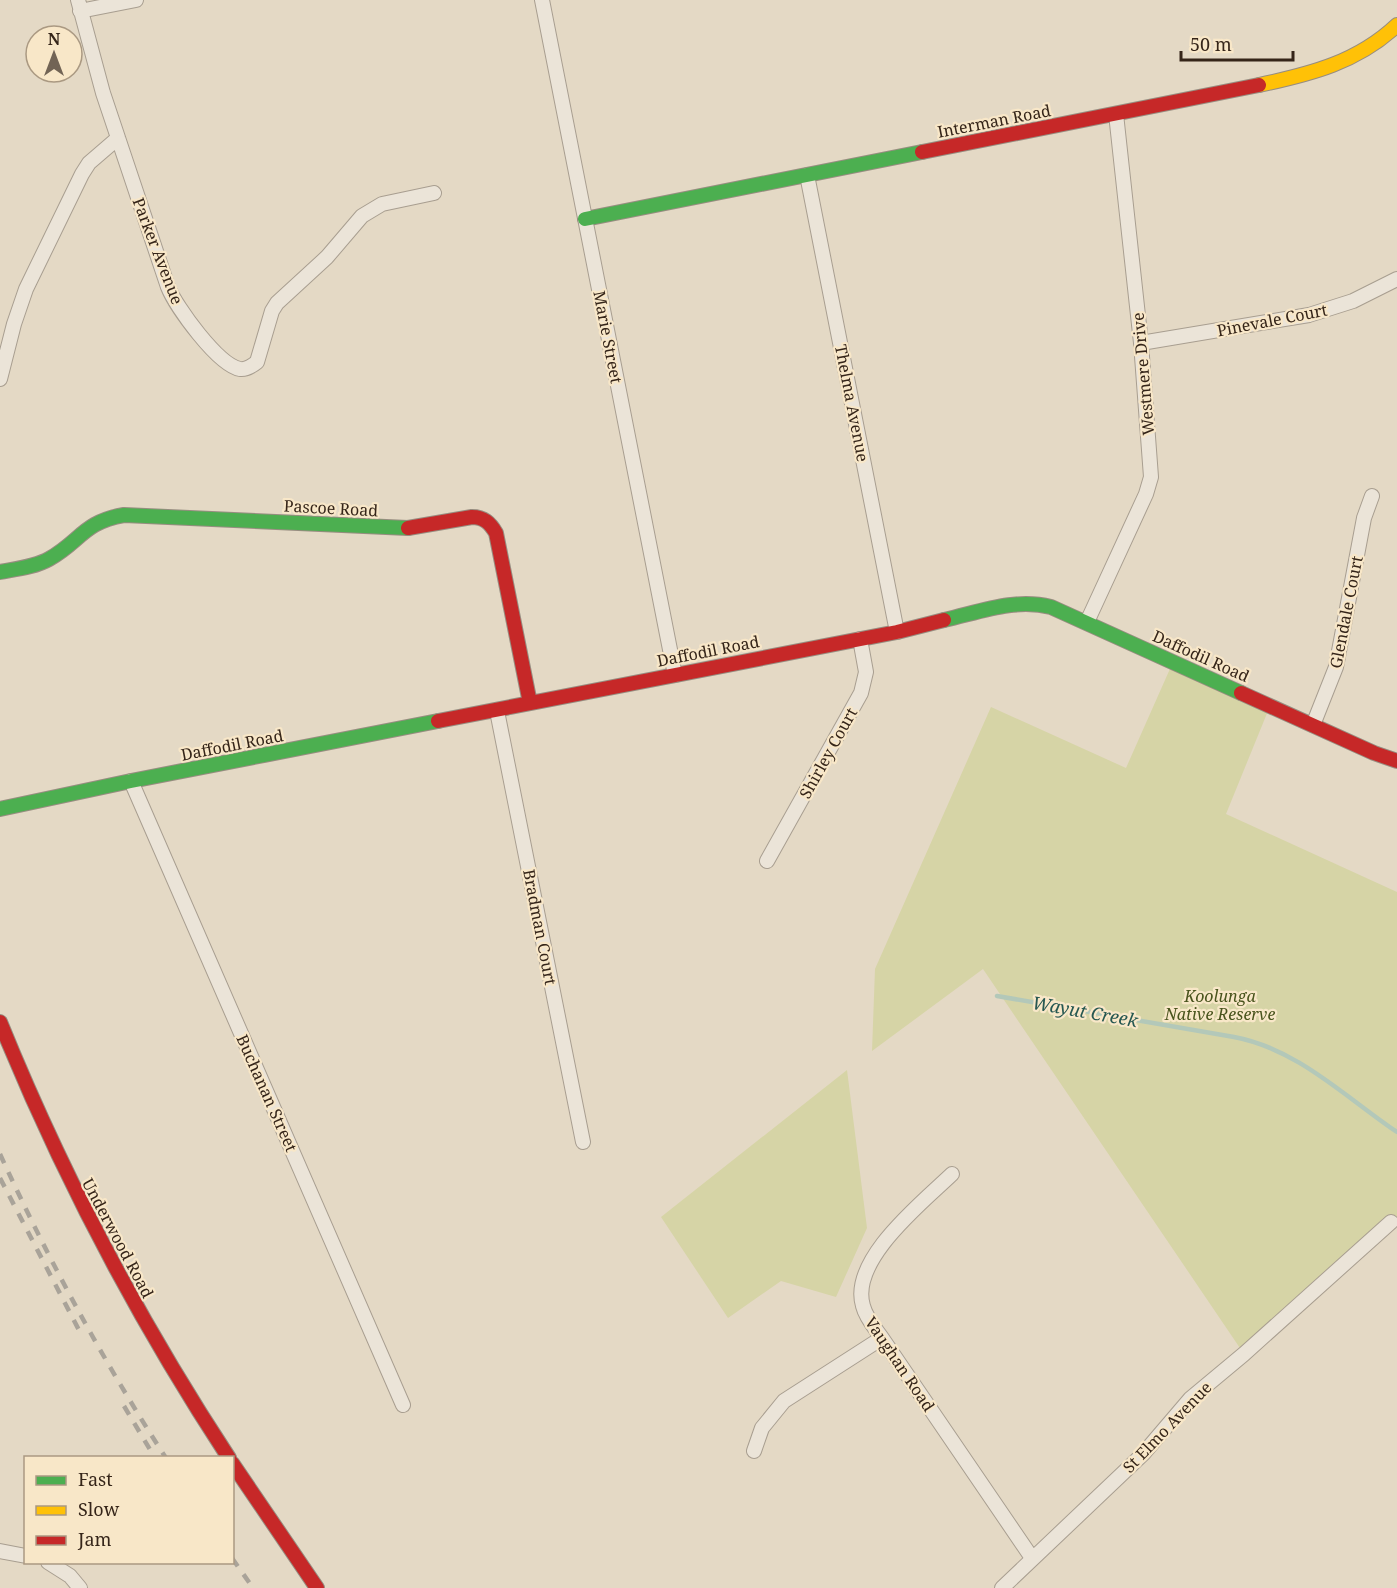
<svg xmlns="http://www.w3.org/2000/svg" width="1397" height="1588" viewBox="0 0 1397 1588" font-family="'Noto Serif',serif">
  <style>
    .green { fill: #d6d4a6 }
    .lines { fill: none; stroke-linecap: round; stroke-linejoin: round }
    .stream { stroke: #b3c8b9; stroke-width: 4.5 }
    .street-casing { stroke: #a89e90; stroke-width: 16 }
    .fast-casing { stroke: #978d80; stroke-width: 16 }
    .slow-casing { stroke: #978d80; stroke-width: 16 }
    .jam-casing { stroke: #978d80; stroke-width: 16 }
    .street { stroke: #ebe4d8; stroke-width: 14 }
    .fast { stroke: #4caf50; stroke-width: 14 }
    .slow { stroke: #ffc107; stroke-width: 14 }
    .jam { stroke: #c62828; stroke-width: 14 }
    .rail { stroke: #a9a399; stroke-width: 4.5; stroke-dasharray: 10 10; stroke-linecap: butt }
    .labels { text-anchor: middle; stroke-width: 4.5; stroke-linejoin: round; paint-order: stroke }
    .street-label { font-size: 16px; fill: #352519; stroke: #f8e7c8 }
    .park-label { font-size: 16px; font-style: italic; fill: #49541d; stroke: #f8e7c8 }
    .water-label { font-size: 18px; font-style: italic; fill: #265751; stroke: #f8e7c8 }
  </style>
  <rect width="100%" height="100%" fill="#e4d9c5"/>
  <path class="green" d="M1173,662L1270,706L1226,814L1397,892V1217L1244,1354L983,969L872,1051L875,969L991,707L1126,768Z
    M847,1070L867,1228L836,1297L781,1281L728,1318L661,1217Z"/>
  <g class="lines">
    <path class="stream" d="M997,996L1234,1037C1298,1049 1345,1097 1397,1132"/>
    <defs>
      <path id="street" d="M78,0L103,93L168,287C176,307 218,365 240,369C246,370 252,366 257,362L272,311L277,303L327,257L362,216L382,204L434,193
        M542,0L675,675
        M80,11L136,0
        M807,175L897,632
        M1141,343L1309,315L1353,301L1397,279
        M0,379L14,324L26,289L82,174L89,163L118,138
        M1087,622L1146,494L1151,477L1141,343L1116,114
        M497,711L583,1142
        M1313,725L1336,667L1364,518L1372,496
        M131,781L403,1405
        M767,861L861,693L866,672L860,639
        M952,1174C923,1202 849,1260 863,1306C866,1318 875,1328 882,1338L1032,1558
        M754,1451L762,1428L784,1401L882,1338
        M0,1551L26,1556
        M48,1562L70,1576L80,1588
        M1002,1588L1143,1454L1190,1399L1244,1354L1391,1222"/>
      <path id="fast" d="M585,219L922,152
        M0,572C16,569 35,567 49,559C81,541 83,522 124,515L408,528
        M944,620C980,612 1014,598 1051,607L1241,693
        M0,809L131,781L438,721"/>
      <path id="slow" d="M1259,85C1311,74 1358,62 1397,25"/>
      <path id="jam" d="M922,152L1259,85
        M408,528L472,517C484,517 490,523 496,533L530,703
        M1241,693L1374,753L1397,761
        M438,721L897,632L944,620
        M0,1022C63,1177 137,1318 229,1458
        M232,1463L317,1588"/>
    </defs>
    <use href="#street" class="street-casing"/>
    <use href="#fast" class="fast-casing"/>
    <use href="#slow" class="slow-casing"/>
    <use href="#jam" class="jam-casing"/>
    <use href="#street" class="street"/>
    <use href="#fast" class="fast"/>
    <use href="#slow" class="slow"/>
    <use href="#jam" class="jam"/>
    <path class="rail" d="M0,1154C48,1259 103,1361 166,1458
      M0,1178L81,1334
      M124,1406L155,1458
      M232,1558L253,1588"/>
  </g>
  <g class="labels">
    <g class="street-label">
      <text transform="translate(994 121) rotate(-11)" y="6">Interman Road</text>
      <text transform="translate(158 251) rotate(69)" y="6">Parker Avenue</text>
      <text transform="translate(1272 320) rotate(-11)" y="6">Pinevale Court</text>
      <text transform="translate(608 337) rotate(79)" y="6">Marie Street</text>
      <text transform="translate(1143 374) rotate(-95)" y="6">Westmere Drive</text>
      <text transform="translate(852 403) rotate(79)" y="6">Thelma Avenue</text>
      <text transform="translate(331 508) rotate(3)" y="6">Pascoe Road</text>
      <text transform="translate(1346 612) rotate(-79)" y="6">Glendale Court</text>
      <text transform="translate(708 651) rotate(-11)" y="6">Daffodil Road</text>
      <text transform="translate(1201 656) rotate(24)" y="6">Daffodil Road</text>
      <text transform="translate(232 745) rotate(-11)" y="6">Daffodil Road</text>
      <text transform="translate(828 753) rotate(-61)" y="6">Shirley Court</text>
      <text transform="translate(540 927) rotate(79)" y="6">Bradman Court</text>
      <text transform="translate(267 1093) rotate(66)" y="6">Buchanan Street</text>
      <text transform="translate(118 1238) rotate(62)" y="6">Underwood Road</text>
      <text transform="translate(900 1364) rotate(56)" y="6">Vaughan Road</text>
      <text transform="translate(1167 1427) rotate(-46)" y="6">St Elmo Avenue</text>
    </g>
    <g class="park-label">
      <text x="1220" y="1002">Koolunga<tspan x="1220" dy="18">Native Reserve</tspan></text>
    </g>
    <g class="water-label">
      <text transform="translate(1085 1012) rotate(10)" y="6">Wayut Creek</text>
    </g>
  </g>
  <rect x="24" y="1456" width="210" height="108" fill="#f8e7c8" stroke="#aa9982" stroke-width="1.5"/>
  <rect x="36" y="1476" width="30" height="9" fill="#4caf50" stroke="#aa9982" stroke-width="1.5"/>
  <text x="78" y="1486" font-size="18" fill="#352519">Fast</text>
  <rect x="36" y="1506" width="30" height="9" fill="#ffc107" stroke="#aa9982" stroke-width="1.5"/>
  <text x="78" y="1516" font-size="18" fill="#352519">Slow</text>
  <rect x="36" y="1536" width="30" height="9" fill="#c62828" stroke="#aa9982" stroke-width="1.5"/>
  <text x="78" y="1546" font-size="18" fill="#352519">Jam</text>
  <g transform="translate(54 54)"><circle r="28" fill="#f8e7c8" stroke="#aa9982" stroke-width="1.5"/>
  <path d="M0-4.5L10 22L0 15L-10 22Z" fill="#726455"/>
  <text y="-9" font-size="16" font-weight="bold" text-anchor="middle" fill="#352519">N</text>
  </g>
  <path d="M1181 51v9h112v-9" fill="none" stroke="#352519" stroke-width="3"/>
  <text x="1190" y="51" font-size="18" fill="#352519" stroke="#f8e7c8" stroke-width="4.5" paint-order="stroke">50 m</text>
</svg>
